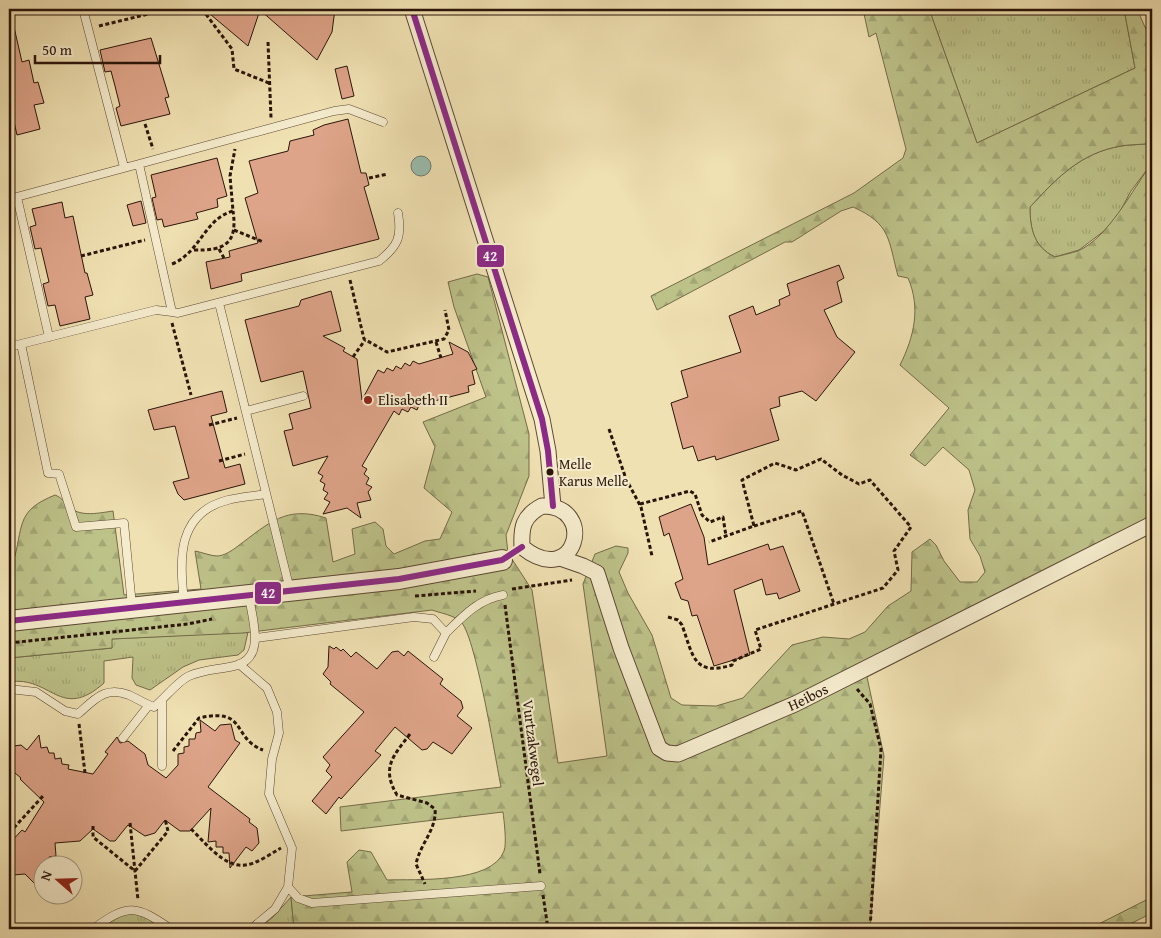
<svg xmlns="http://www.w3.org/2000/svg" width="1161" height="938" viewBox="0 0 1161 938" font-family="'Gentium Book Plus',serif">
  <style>
    .grass { fill: url(#grass-tufts); stroke: #746b49 }
    .forest { fill: url(#forest-firs); stroke: #746b49 }
    .water { fill: #9abdae; stroke: #6d796c }
    .building { fill: #dea489; stroke: #2a1409 }
    .lines { fill: none; stroke-linecap: round; stroke-linejoin: round }
    .service-casing { stroke: #5c4733; stroke-width: 9 }
    .minor-casing { stroke: #5c4733; stroke-width: 17 }
    .tertiary-casing { stroke: #5c4733; stroke-width: 22 }
    .path { stroke: #2a1409; stroke-width: 3; stroke-dasharray: 4 2.5; stroke-linecap: butt }
    .service { stroke: #f5eccd; stroke-width: 8 }
    .minor { stroke: #f5eccd; stroke-width: 15 }
    .tertiary { stroke: #f5eccd; stroke-width: 20 }
    .bus-1-casing { stroke: #f5eccd; stroke-width: 10 }
    .bus-1 { stroke: #8c2b87; stroke-width: 6 }
    .poi-dot { fill: #8f2418; stroke: #f5eccd; stroke-width: 2 }
    .bus-dot { fill: #2a1409; stroke: #f5eccd; stroke-width: 2 }
    .labels { text-anchor: middle; stroke-width: 4; stroke-linejoin: round; paint-order: stroke }
    .bus-label { font-size: 14px; fill: #2a1409; stroke: #f5eccd; text-anchor: start }
    .poi-label { font-size: 15px; fill: #2a1409; stroke: #f5eccd; text-anchor: start }
    .street-label { font-size: 15px; fill: #2a1409; stroke: #f5eccd }
    .line-badge { stroke: #f5eccd; stroke-width: 2 }
    .badge-label { font-size: 14px; text-anchor: middle; font-weight: bold; fill: #fff }
  </style>
  <defs>
    <pattern id="grass-tufts" width="24" height="20" patternUnits="userSpaceOnUse" patternTransform="scale(1.25)"><rect width="24" height="20" fill="#bdc289"/><path d="M3 7l-1-3M5 7V3M7 7l1-3M15 17l-1-3M17 17v-4M19 17l1-3" fill="none" stroke="#a3a675"/></pattern>
    <pattern id="forest-firs" width="22" height="20" patternUnits="userSpaceOnUse" patternTransform="scale(1.25)"><rect width="22" height="20" fill="#bdc289"/><path d="M5 1l3.5 6h-7zM16 11l3.5 6h-7z" fill="#a3a675"/></pattern>
  </defs>
  <rect width="100%" height="100%" fill="#f0e1b2"/>
  <filter id="stains"><feTurbulence type="fractalNoise" baseFrequency=".004" numOctaves="4"/><feColorMatrix values="0 0 0 0 .2 0 0 0 0 .09 0 0 0 0 .02 0 0 0 .5 -.17"/></filter>
  <radialGradient id="worn" r=".72"><stop offset=".6" stop-color="#630" stop-opacity="0"/><stop offset="1" stop-color="#630" stop-opacity=".3"/></radialGradient>
  <path class="grass" d="M929,9H1124L1135,68L977,143Z
    M1152,143V163L1131,191L1117,217L1104,231L1079,250L1055,257C1034,247 1030,230 1030,207C1057,178 1080,153 1121,146C1132,144 1142,145 1152,143Z
    M248,632L244,650L238,655L199,660L183,667L150,690L136,685L132,678L133,657L104,661V683C60,722 51,675 9,682V658L112,648L111,639Z
    M291,897L294,929H258L273,917Z
    M124,914H142L166,929H98Z"/>
  <path class="forest" d="M863,9H929L977,143L1135,68L1124,9H1137L1152,43V143C1142,145 1132,144 1121,146C1080,153 1057,178 1030,207C1030,229 1034,247 1055,257C1063,255 1071,253 1078,251C1109,237 1132,190 1152,163V533L867,677L884,756L870,929H294L291,897L352,892L347,862L359,850L371,852L387,880C416,879 492,884 504,851C507,844 504,820 503,812L341,831L340,807L501,787C496,762 475,631 460,621C453,615 440,613 432,610L243,633L112,639V648L9,658V629L77,604L9,611V560L15,556C23,523 18,510 55,495C63,498 64,503 70,508C82,517 99,513 113,511L124,595L201,589L195,551C201,552 211,556 217,556C224,556 233,550 238,546C269,523 286,505 326,518L333,562L355,554L352,529L375,522L383,529L386,546L394,554L425,541L440,539L452,512L424,488L435,447L423,422L486,397L454,307L448,282L477,274L488,277L529,434V476L506,535L508,553L532,590L558,763L607,756L583,584L595,554L616,546L628,548V553L619,572L628,593L652,635L671,698L682,705L716,706L743,698L792,645L823,637L849,639L865,632L888,606L911,591L912,552L930,539L936,545L944,561L960,582H977L985,572L980,556L970,539L968,510L975,490L969,470L943,447L925,466L910,455L949,408L900,365C914,337 921,308 908,278L898,276C888,239 891,224 853,207L841,211L792,242H785L657,310L651,296L854,193L903,158L906,149L876,33L869,37Z
    M1152,897V913L1120,929H1089Z"/>
  <path class="water" d="M411 166a10 10 0 1 1 20 0a10 10 0 1 1-20 0Z"/>
  <path class="building" d="M204,9H335L332,32L317,60L260,10L248,46Z
    M9,27H14L22,62L29,60L34,83L38,82L44,103L34,105L40,129L17,135L9,100Z
    M151,38L169,97L165,98L170,114L121,126L116,108L120,106L115,86L111,71L105,72L100,50Z
    M347,66L354,96L342,99L335,69Z
    M348,119L361,173H366L369,185L364,187L379,239L241,274L242,281L211,289L206,262L230,257L229,251L258,243L245,198L258,193L249,161L288,151L290,141L314,135L313,130L324,125Z
    M217,158L227,196L217,199L218,207L196,213L198,219L164,227L162,219L157,220L152,198L156,197L151,175Z
    M141,201L146,223L133,226L127,205Z
    M62,202L65,218L73,216L85,273H87L93,295L85,297L90,319L60,326L55,305L48,306L43,284L49,282L41,248L35,249L30,227L36,225L32,209Z
    M839,265L844,278L837,282L842,302L824,310L837,337L855,352L816,401L802,391L779,397L780,406L770,409L779,440L716,460L715,456L698,461L693,446L683,449L671,403L688,397L681,371L741,352L729,316L753,306L756,315L780,305L779,300L790,295L787,284Z
    M331,291L341,331L323,336L345,348L343,351L357,359L362,400L378,370L384,373L387,368L393,371L396,366L401,369L405,363L410,366L413,361L419,364L453,354L449,342L468,352L477,369L472,371L475,384L468,386L469,392L419,405L417,410L411,407L408,412L402,409L399,415L394,411L362,466L367,469L364,474L369,478L366,484L372,487L368,492L371,500L357,503L361,518L347,508L323,514L330,502L324,499L328,493L323,490L325,484L320,481L323,476L318,473L328,456L293,466L284,431L293,429L289,414L311,408L303,371L261,382L245,320L299,306L301,300Z
    M222,391L227,412L211,416L225,468L240,464L245,484L184,500L178,494L173,482L189,478L175,426L154,430L148,410Z
    M691,504L704,537L708,565L768,544L770,550L783,546L800,591L779,599L777,593L766,595L762,579L734,590L750,655L714,666L697,615L692,616L688,601L681,599L675,583L683,579L669,533L664,536L659,517Z
    M329,646L334,649L336,647L341,651L343,649L351,657L356,652L377,669L392,652L398,651L404,656L408,651L443,679L440,684L461,701L463,708L457,716L472,728L452,754L433,742L427,749L422,750L395,727L375,751L381,755L341,799L339,797L326,814L312,801L332,777L326,771L330,765L323,757L364,712L330,684L331,682L323,674L328,667Z
    M200,720L215,731L220,725L231,724L235,740L240,743L208,787L250,819L249,822L257,828L259,843L252,851L246,847L230,868L229,853H223V847H216V841L208,842L211,808L190,831H180L165,820L155,833L145,836L128,825L115,841H110L93,829L80,841L55,843L56,856L49,857L50,862L42,864V870L38,871V887L25,874L13,875L9,870V844L22,830L25,832L44,802L20,779L21,778L9,768V753L14,746L21,745L27,750L39,735L41,748L47,747L49,753H54L55,759L61,758L62,764L69,765L68,769L93,774L108,754L105,752L117,737L120,743L128,741L145,754L148,765L166,778L178,765V754L184,753V747L189,746V739H195L196,733L201,732Z"/>
  <g class="lines">
    <defs>
      <path id="service" d="M83,9L124,167
        M383,122L349,109L334,111L139,164L172,312L178,313L379,261C398,246 402,237 398,213
        M17,197L49,337
        M9,199L139,164
        M219,303L290,590
        M21,344L48,473L59,474L76,527L124,523L132,606
        M9,347L156,310L172,312
        M246,411L303,396
        M184,601C179,559 177,513 228,500C240,497 254,496 266,494
        M446,633C463,616 479,599 503,595
        M256,638L414,617L433,619L446,633L434,657
        M239,664L267,688L277,712L279,733L272,759L269,794L292,848L288,887L275,909L251,929
        M9,689L36,692L65,711L78,714C95,699 105,686 129,695C138,699 145,704 154,707C164,699 178,681 189,676C205,669 217,670 234,666C267,659 252,619 249,596
        M162,701V766
        M123,738L149,705
        M288,887L298,898L312,903L541,886
        M93,929C128,903 136,905 171,929"/>
      <g id="minor">
        <path d="M412,9L542,419L548,451L553,506"/>
        <path d="M542,506C598,505 576,591 522,547C521,527 523,516 542,506Z"/>
        <path id="s1" d="M560,558L583,566L597,573L621,648L659,748L667,753L678,754L795,704L1152,524"/>
      </g>
      <path id="tertiary" d="M9,621L399,579L502,560"/>
    </defs>
    <use href="#service" class="service-casing"/>
    <use href="#minor" class="minor-casing"/>
    <use href="#tertiary" class="tertiary-casing"/>
    <path class="path" d="M202,9L232,49L234,69L269,83
      M99,26L169,9
      M268,42L271,118
      M145,124L153,149
      M369,178L388,174
      M234,230L263,242
      M219,249L224,258
      M194,250C224,251 238,244 233,211
      M81,256L145,240
      M172,264C200,253 204,219 233,211L230,176L235,149
      M350,280L364,339L387,352L444,339L449,330L445,310
      M172,323L191,395
      M436,342L441,358
      M353,357L365,340
      M209,425L237,418
      M609,429L626,479L641,507L652,556
      M219,461L245,454
      M640,504L690,491L695,494L702,515L710,522L723,517L726,536
      M754,526L802,511L834,604
      M512,589L572,580
      M415,596L476,591
      M505,605L540,874
      M668,617L678,620L682,625C693,655 693,677 732,665L733,661L761,649L755,630L883,588L898,570L894,551L911,527L870,480L859,484L842,475L821,459L796,470L775,463L742,480L754,526L709,542
      M9,643L188,624L212,619
      M857,689L870,704L881,749L870,929
      M79,724L85,773
      M410,734C393,756 381,768 397,795L427,803L435,809C437,829 420,844 416,864L425,884
      M173,751L199,718C248,707 231,738 263,750
      M130,823L138,900
      M93,826V837L135,871L168,831L165,819
      M191,829C205,842 224,868 245,865C257,864 270,854 281,848
      M9,830L11,831L43,796
      M543,895L548,929"/>
    <use href="#service" class="service"/>
    <use href="#minor" class="minor"/>
    <use href="#tertiary" class="tertiary"/>
    <defs>
      <path id="bus-1" d="M412,9L542,419L548,451L553,506
        M9,621L399,579L502,560L522,547"/>
    </defs>
    <use href="#bus-1" class="bus-1-casing"/>
    <use href="#bus-1" class="bus-1"/>
  </g>
  <circle class="poi-dot" cx="368" cy="400" r="5"/>
  <circle class="bus-dot" cx="550" cy="472" r="4.5"/>
  <g class="labels">
    <g class="bus-label">
      <text x="559" y="469">Melle<tspan x="559" dy="17">Karus Melle</tspan></text>
    </g>
    <g class="poi-label">
      <text x="378" y="405">Elisabeth II</text>
    </g>
    <g class="street-label">
      <text dy="5" stroke="none"><textPath href="#s1" startOffset="388">Heibos</textPath></text>
      <text transform="translate(533 743) rotate(83)" y="5">Vurtzakwegel</text>
    </g>
  </g>
  <g class="line-badge">
    <rect x="476" y="244" width="29" height="24" rx="5" fill="#8c2b87"/>
    <rect x="254" y="581" width="28" height="24" rx="5" fill="#8c2b87"/>
  </g>
  <g class="badge-label">
    <text x="490" y="261">42</text>
    <text x="268" y="598">42</text>
  </g>
  <rect width="1161" height="938" fill="none" stroke="#f0e1b2" stroke-width="30"/>
  <rect x="10" y="10" width="1141" height="918" fill="none" stroke="#2a1409" stroke-width="2.5"/>
  <rect x="15" y="15" width="1131" height="908" fill="none" stroke="#2a1409"/>
  <g transform="translate(58 880) rotate(290)"><circle r="24" fill="#f5eccd" stroke="#a4967f"/>
  <path d="M0-4L9 19L0 12L-9 19Z" fill="#8f2418"/>
  <text y="-8" font-size="14" font-weight="bold" text-anchor="middle" fill="#2a1409">N</text>
  </g>
  <path d="M35 55v8h125v-8" fill="none" stroke="#2a1409" stroke-width="2.5"/>
  <text x="42" y="55" font-size="15" fill="#2a1409" stroke="#f5eccd" stroke-width="4" paint-order="stroke">50 m</text>
  <rect width="100%" height="100%" filter="url(#stains)"/>
  <rect width="100%" height="100%" fill="url(#worn)"/>
</svg>
